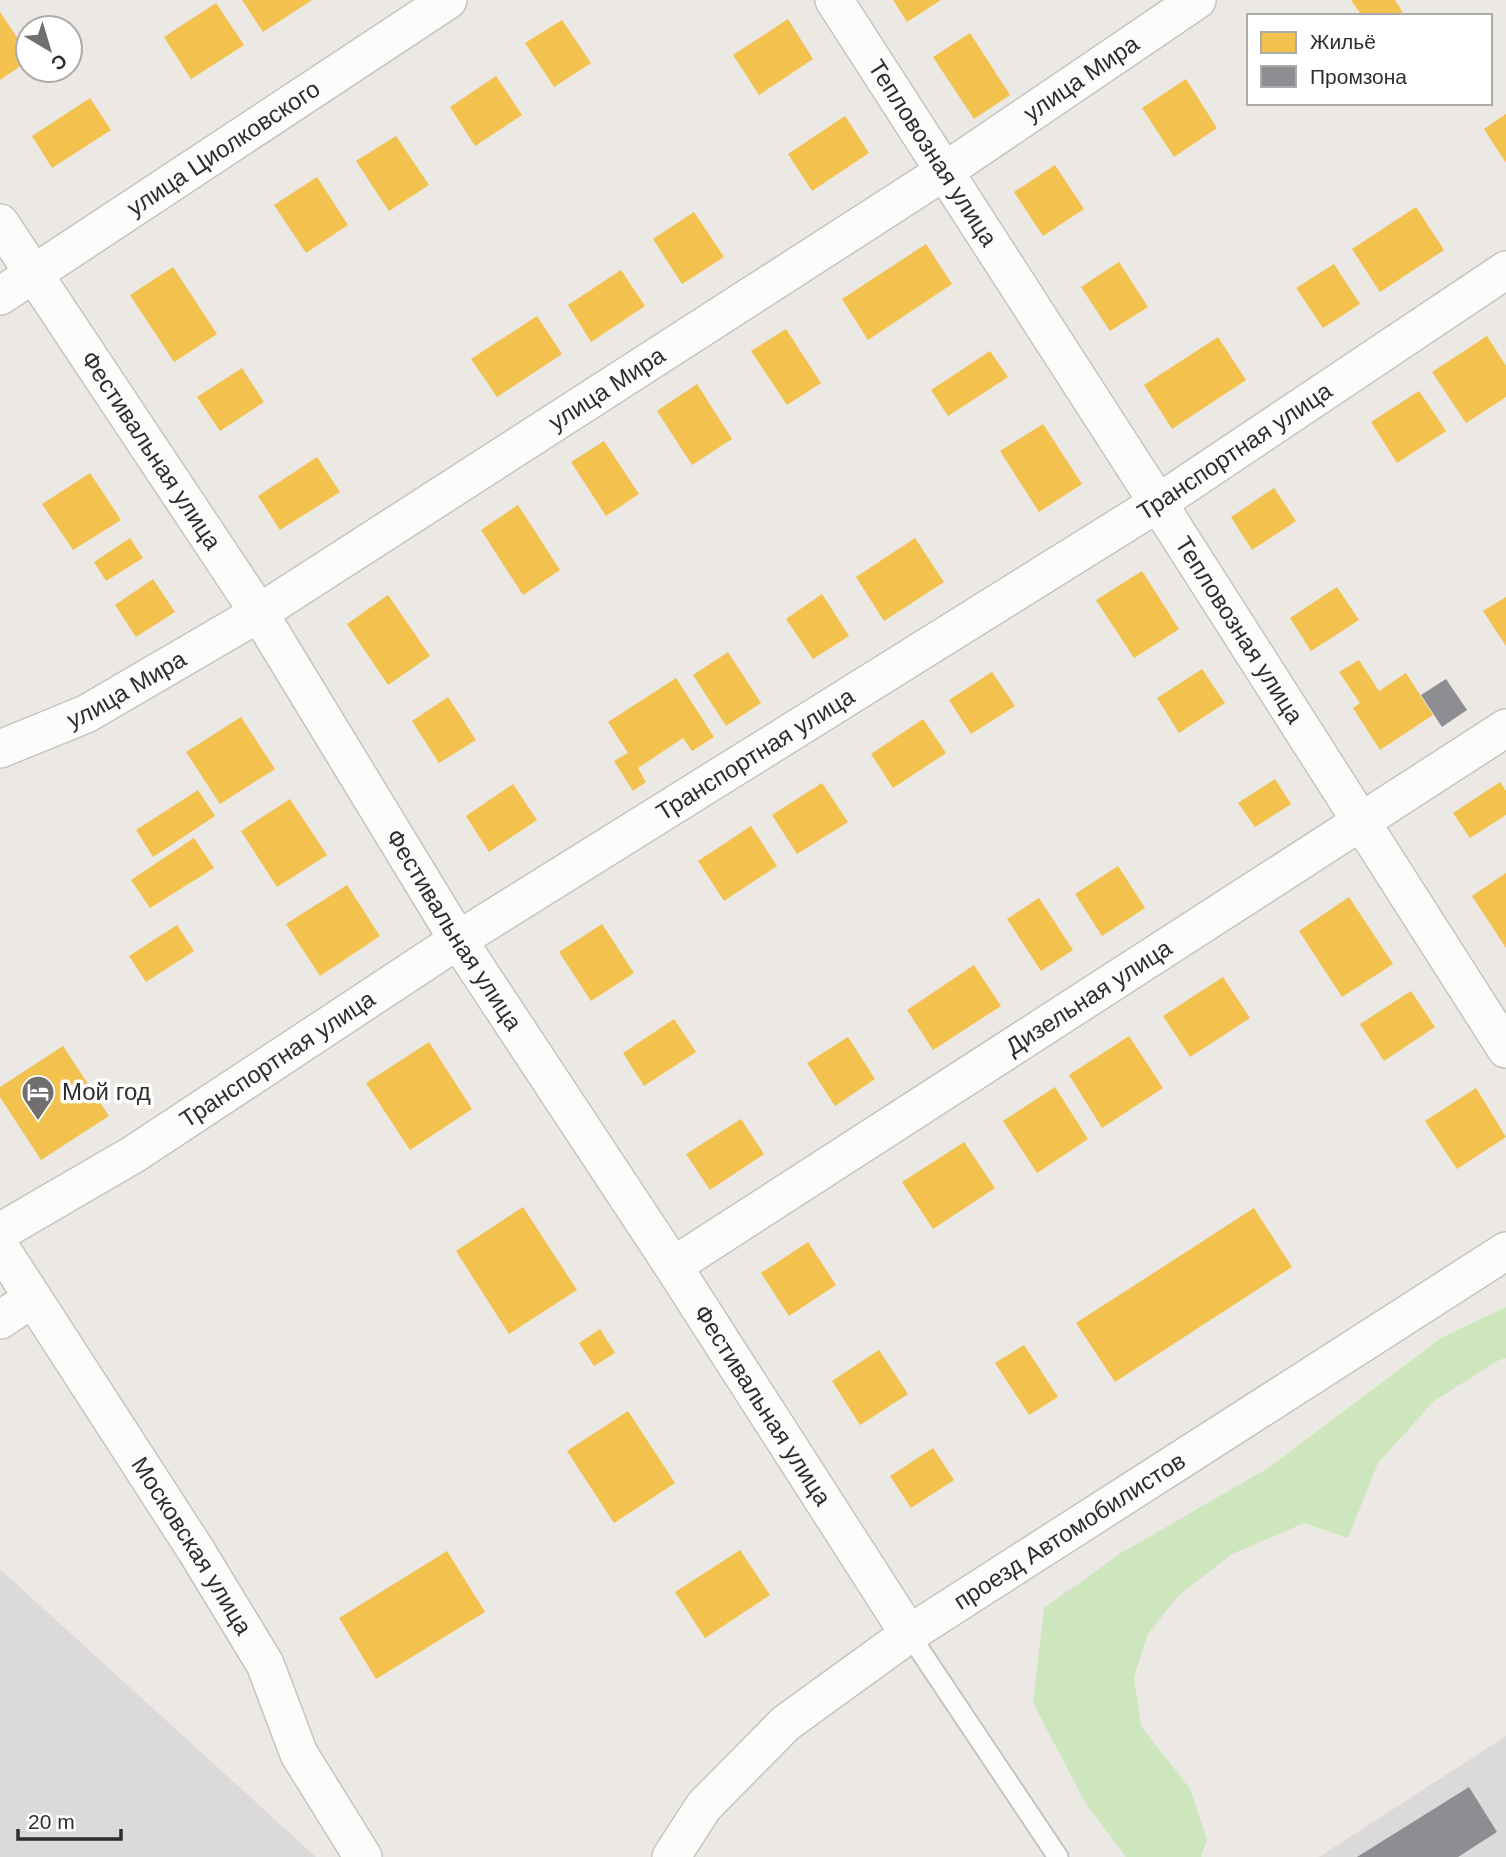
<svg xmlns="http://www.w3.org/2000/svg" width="1506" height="1857" viewBox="0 0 1506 1857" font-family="Arial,sans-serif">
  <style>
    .industrial { fill: #dcd9db }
    .green { fill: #cee6be }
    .homes { fill: #f2c14e }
    .industry { fill: #8d8d92 }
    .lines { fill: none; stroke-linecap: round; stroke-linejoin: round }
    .service-casing { stroke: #c5c4c5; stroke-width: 23 }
    .minor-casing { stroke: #c5c4c5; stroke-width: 40 }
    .service { stroke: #fcfcfb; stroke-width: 19 }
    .minor { stroke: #fcfcfb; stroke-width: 37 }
    .labels { text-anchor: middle; stroke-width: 7; stroke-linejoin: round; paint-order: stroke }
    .street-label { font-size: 24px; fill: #2e2e2e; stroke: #fff }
    .poi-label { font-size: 24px; fill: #2e2e2e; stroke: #fff; text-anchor: start }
  </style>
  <rect width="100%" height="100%" fill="#ece8e4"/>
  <path class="industrial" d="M0,1569L316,1857H0Z
    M1506,1736V1857H1319Z"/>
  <path class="green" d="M1506,1307V1358L1499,1360L1434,1401L1378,1463L1348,1538L1304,1523L1232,1554L1178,1596L1148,1634L1134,1677L1141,1726L1190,1789L1207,1839L1201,1857H1126L1085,1802L1033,1703L1044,1608L1121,1553L1270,1467L1441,1338Z"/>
  <path class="homes" d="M242,0H312L263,32Z
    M893,0H941L907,22Z
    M1351,0H1395L1403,13L1399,16H1362Z
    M216,3L244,45L191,79L164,37Z
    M0,12L28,54V61L0,80Z
    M788,19L813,59L759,95L733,55Z
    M562,20L591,63L554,87L525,43Z
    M970,33L1010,95L974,119L933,57Z
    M496,76L522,115L475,146L450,107Z
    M1186,79L1217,128L1174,157L1142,108Z
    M90,98L111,130L52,168L32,136Z
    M1506,114V163L1484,129Z
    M845,116L869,153L812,191L788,154Z
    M396,136L429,185L389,211L356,161Z
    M1055,165L1084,209L1043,236L1014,192Z
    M317,177L348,225L306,253L274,205Z
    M1416,207L1444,250L1380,292L1352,249Z
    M694,212L724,257L682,284L653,239Z
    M926,244L952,284L868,340L842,299Z
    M1119,262L1148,307L1110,331L1081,287Z
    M1334,264L1360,304L1323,328L1296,288Z
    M173,267L217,334L174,362L130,295Z
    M621,270L645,306L591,342L568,305Z
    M537,316L562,354L497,397L471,359Z
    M786,329L821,383L787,405L751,351Z
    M1487,336L1506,366V397L1466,423L1432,372Z
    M1218,337L1246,380L1172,429L1144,385Z
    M990,351L1008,377L948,416L931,390Z
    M242,368L264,402L220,431L197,397Z
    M697,384L732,439L692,465L657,411Z
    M1419,391L1446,431L1397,463L1371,422Z
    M1043,424L1082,484L1039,512L1000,451Z
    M604,441L639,494L606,516L571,462Z
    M317,457L340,492L280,530L258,496Z
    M90,473L121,520L73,550L42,504Z
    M1274,488L1296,521L1252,550L1231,517Z
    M518,505L560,570L523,595L481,530Z
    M130,538L143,558L106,581L94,562Z
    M915,538L944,582L884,621L856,577Z
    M1142,571L1179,629L1134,658L1096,600Z
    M153,579L175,612L136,637L115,605Z
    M1337,587L1359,620L1311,651L1290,618Z
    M822,594L849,636L813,659L786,619Z
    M388,595L430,656L388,685L347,624Z
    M1506,597V646L1483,611Z
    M728,652L761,703L726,726L693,675Z
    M1359,660L1379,691L1406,673L1433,715L1380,750L1353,708L1360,703L1339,672Z
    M1202,669L1225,703L1179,733L1157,698Z
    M992,672L1015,706L971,734L949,700Z
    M676,678L714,737L692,751L683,738L638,768L646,782L633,791L614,761L628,753L608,722Z
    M448,697L476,740L439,763L412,721Z
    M241,717L275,769L220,804L186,752Z
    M923,719L946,753L893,788L871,754Z
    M1275,779L1291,804L1255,827L1238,803Z
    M1500,782L1506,791V815L1470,838L1453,813Z
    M822,783L848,822L797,854L772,815Z
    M513,784L537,820L489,852L466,816Z
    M198,790L215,816L153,857L136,830Z
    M290,799L327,855L277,887L241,831Z
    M751,826L777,866L724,901L698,861Z
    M194,838L214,868L150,908L131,880Z
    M1118,866L1145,908L1102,936L1075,894Z
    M1506,873V948L1472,896Z
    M347,885L380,936L320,976L286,924Z
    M1349,897L1393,964L1342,997L1299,931Z
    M1039,898L1073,950L1041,971L1007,919Z
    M602,924L634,973L591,1001L559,952Z
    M177,925L194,951L146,982L129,956Z
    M974,965L1001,1006L933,1050L907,1010Z
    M1223,977L1250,1018L1190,1057L1163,1016Z
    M1411,991L1435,1027L1384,1061L1360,1024Z
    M674,1019L696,1052L644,1086L623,1053Z
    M1129,1036L1163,1088L1102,1128L1069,1075Z
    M848,1037L875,1079L835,1106L807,1063Z
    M429,1042L472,1109L410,1150L366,1083Z
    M63,1046L109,1116L41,1160L0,1097V1087Z
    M1055,1087L1088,1139L1037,1173L1003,1121Z
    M1476,1088L1506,1137L1457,1169L1425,1121Z
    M741,1119L764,1154L710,1190L686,1154Z
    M964,1142L995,1188L933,1229L902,1182Z
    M523,1207L577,1290L509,1334L456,1251Z
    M1254,1208L1292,1267L1115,1382L1076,1323Z
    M808,1242L836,1285L789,1316L761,1273Z
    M600,1329L615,1353L594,1366L579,1343Z
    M1024,1345L1058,1397L1029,1415L995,1363Z
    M879,1350L908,1394L860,1425L832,1381Z
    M628,1411L675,1483L614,1523L567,1451Z
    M933,1448L954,1480L911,1508L890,1476Z
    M740,1550L770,1595L705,1638L675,1592Z
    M447,1551L485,1612L376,1679L339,1618Z"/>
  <path class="industry" d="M1446,679L1467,710L1442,727L1421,695Z
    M1469,1787L1497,1832L1458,1857H1357Z"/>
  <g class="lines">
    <defs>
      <path id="service" d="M909,1634L1058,1857"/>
      <g id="minor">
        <path id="s1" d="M834,0L1158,503L1506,1049"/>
        <path id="s2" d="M0,223L259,613L458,940L673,1266L909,1634"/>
        <path id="s3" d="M0,296L448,0"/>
        <path id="s4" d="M0,749L86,714L259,613L945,171L1197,0"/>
        <path id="s5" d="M0,1232L134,1154L458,940L1158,503L1506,270"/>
        <path id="s6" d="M0,1247L197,1552L265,1664L299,1754L363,1857"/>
        <path id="s7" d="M673,1266L1506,728"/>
        <path d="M0,1320L33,1298"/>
        <path id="s8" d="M671,1857L704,1806L786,1723L909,1634L1506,1251"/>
      </g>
    </defs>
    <use href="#service" class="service-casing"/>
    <use href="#minor" class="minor-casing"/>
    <use href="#service" class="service"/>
    <use href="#minor" class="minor"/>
  </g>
  <defs>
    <symbol id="hotel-pin" viewBox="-11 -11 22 30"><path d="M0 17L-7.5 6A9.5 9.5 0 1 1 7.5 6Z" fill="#706f6e" stroke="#fff"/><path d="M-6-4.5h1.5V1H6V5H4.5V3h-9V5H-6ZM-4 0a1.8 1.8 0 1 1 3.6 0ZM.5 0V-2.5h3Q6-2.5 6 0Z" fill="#fff"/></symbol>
  </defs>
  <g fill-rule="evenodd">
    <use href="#hotel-pin" x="19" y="1073" width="38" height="52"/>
  </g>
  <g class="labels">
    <g class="street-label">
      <text dy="8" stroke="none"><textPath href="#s4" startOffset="1274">улица Мира</textPath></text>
      <text dy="8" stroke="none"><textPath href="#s3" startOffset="268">улица Циолковского</textPath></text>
      <text dy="8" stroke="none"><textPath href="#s1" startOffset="182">Тепловозная улица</textPath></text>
      <text dy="8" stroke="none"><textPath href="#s4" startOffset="707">улица Мира</textPath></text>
      <text dy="8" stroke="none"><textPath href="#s2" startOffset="273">Фестивальная улица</textPath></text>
      <text dy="8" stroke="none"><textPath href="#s5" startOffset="1461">Транспортная улица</textPath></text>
      <text dy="8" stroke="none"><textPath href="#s1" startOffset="749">Тепловозная улица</textPath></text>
      <text dy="8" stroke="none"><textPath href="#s4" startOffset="140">улица Мира</textPath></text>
      <text dy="8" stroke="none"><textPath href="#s5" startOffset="894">Транспортная улица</textPath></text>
      <text dy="8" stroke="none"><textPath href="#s2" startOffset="840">Фестивальная улица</textPath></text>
      <text dy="8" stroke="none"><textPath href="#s7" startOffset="495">Дизельная улица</textPath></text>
      <text dy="8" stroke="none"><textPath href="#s5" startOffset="327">Транспортная улица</textPath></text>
      <text dy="8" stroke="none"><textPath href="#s2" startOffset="1407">Фестивальная улица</textPath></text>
      <text dy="8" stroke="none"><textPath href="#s8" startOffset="520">проезд Автомобилистов</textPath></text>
      <text dy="8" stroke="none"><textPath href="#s6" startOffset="355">Московская улица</textPath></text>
    </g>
    <g class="poi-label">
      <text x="62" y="1100">Мой год</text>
    </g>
  </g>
  <rect x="1247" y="14" width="245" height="91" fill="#ffffff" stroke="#ababab" stroke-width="2"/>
  <rect x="1261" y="32" width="35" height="21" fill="#f2c14e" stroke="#ababab" stroke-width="2"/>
  <text x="1310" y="49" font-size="21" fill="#2e2e2e">Жильё</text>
  <rect x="1261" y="66" width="35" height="21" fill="#8d8d92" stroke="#ababab" stroke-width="2"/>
  <text x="1310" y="84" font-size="21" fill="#2e2e2e">Промзона</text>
  <g transform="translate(49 49) rotate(142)"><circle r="33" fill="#ffffff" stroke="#ababab" stroke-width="2"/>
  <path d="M0-5L12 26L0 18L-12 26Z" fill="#706f6e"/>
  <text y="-10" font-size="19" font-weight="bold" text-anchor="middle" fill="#2e2e2e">С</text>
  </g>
  <path d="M18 1829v10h103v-10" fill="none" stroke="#2e2e2e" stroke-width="3.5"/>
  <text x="28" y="1829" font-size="21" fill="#2e2e2e" stroke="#ffffff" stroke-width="5" paint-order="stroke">20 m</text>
</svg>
